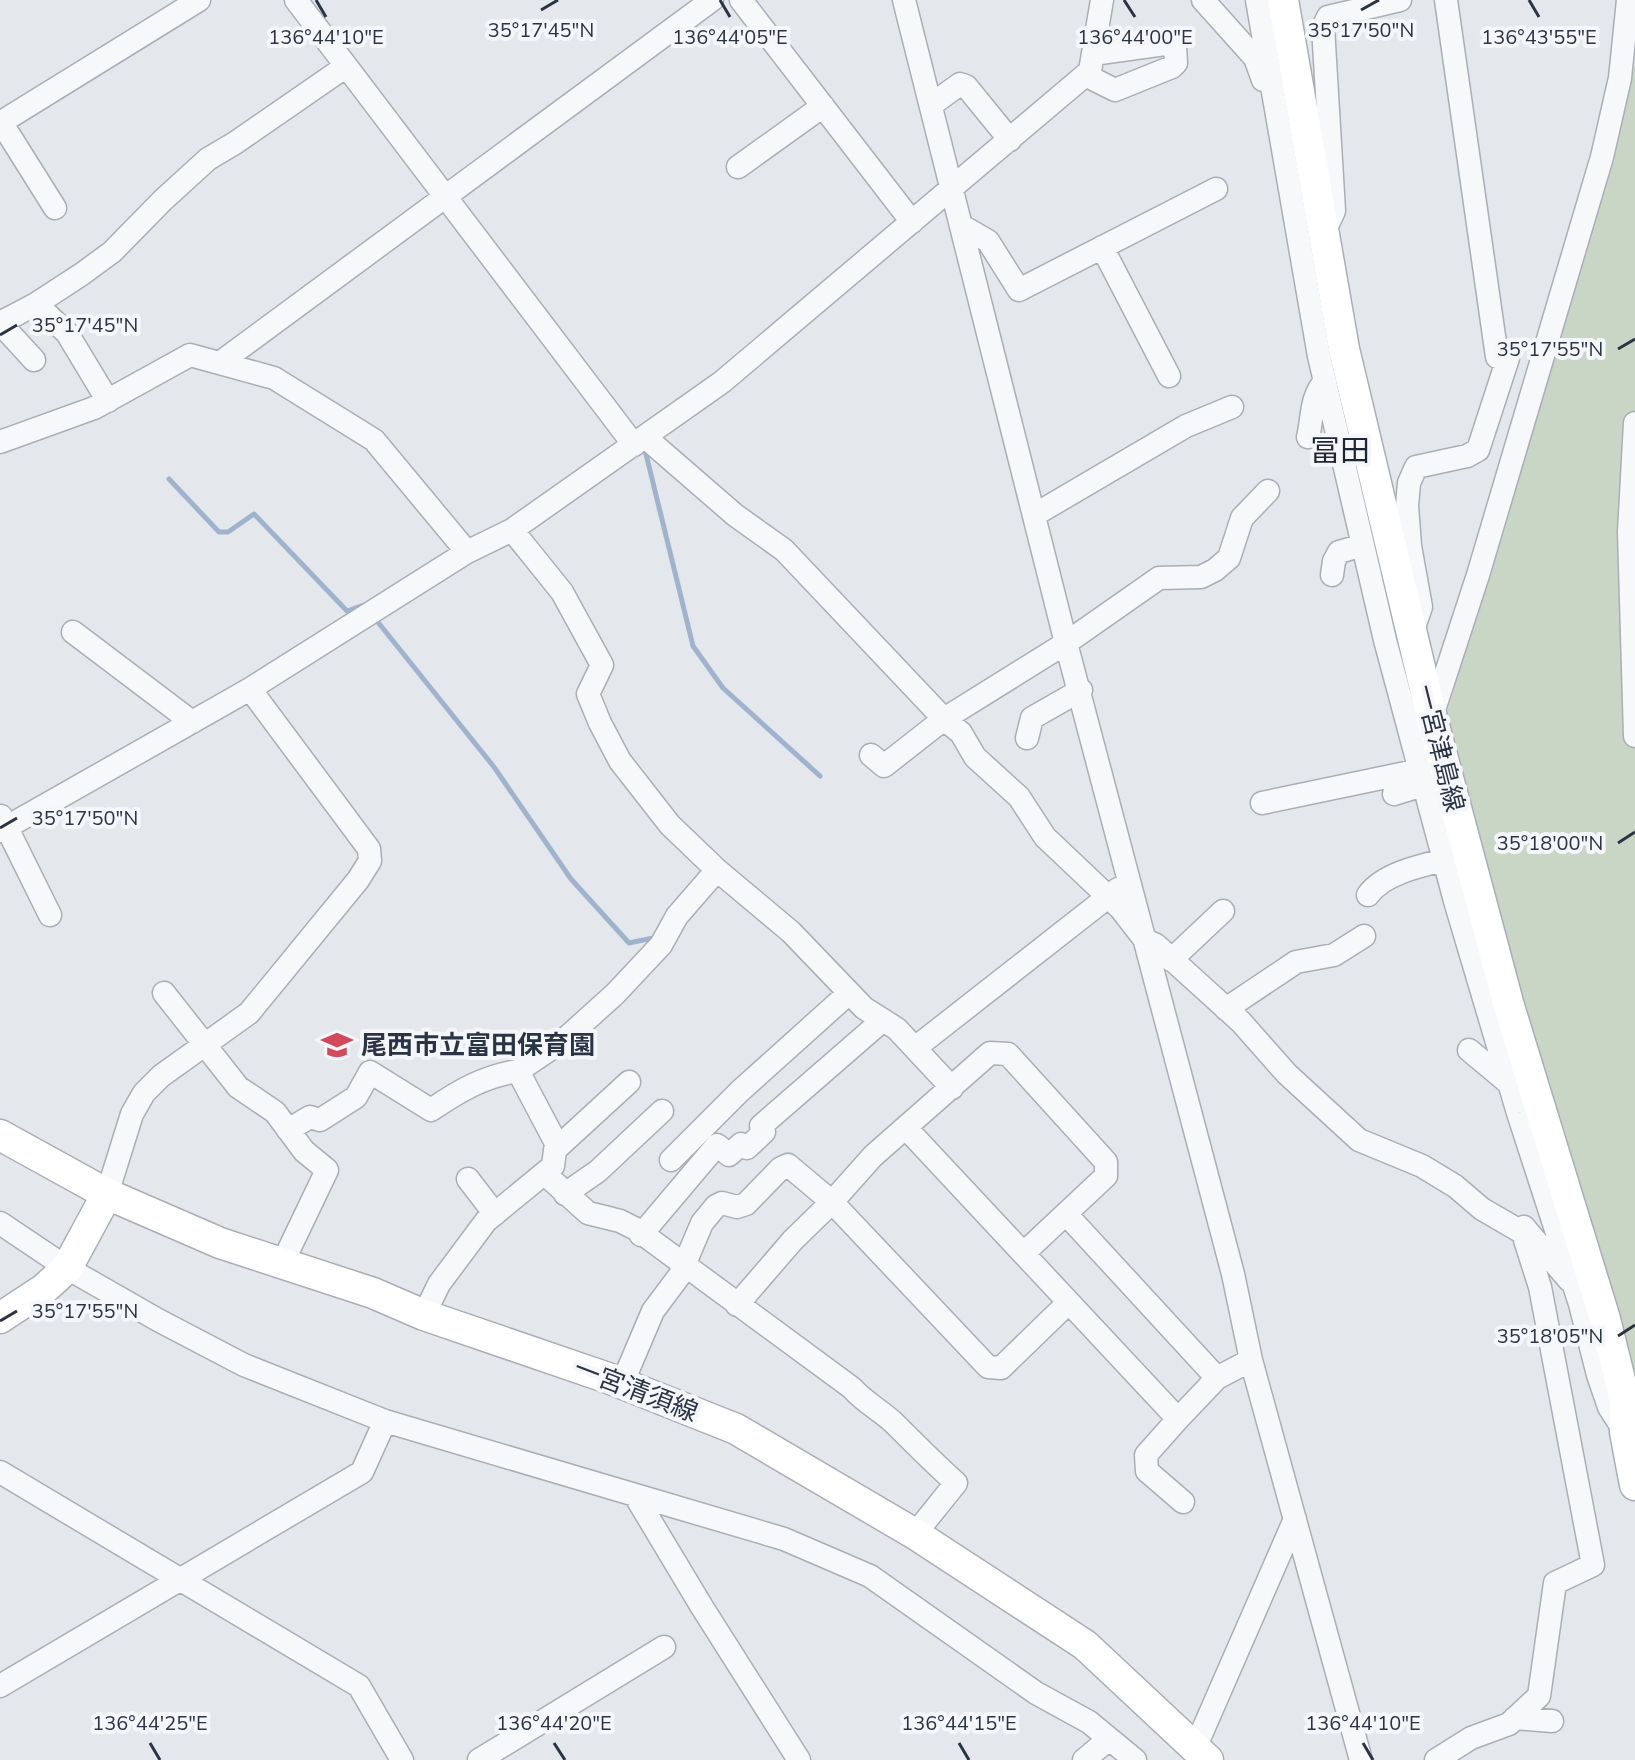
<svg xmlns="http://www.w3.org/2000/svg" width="1635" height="1760" viewBox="0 0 1635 1760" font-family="'Nunito Sans','Noto Sans JP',sans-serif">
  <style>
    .green { fill: #c9d6c5 }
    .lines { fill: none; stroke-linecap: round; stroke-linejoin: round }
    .stream { stroke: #9fb4cc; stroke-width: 5 }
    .minor-casing { stroke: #a9aeb7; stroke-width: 25 }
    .secondary-casing { stroke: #a9aeb7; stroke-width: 33 }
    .minor { stroke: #f7f8fa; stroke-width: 22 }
    .secondary { stroke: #fff; stroke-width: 30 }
    .ticks { fill: none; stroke: #2b3445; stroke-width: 3 }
    .labels { text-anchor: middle; stroke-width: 8; stroke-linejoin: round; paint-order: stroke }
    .street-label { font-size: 26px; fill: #2b3445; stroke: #f4f6f9 }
    .poi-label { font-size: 26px; font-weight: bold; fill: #2b3445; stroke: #f4f6f9; text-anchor: start }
    .quarter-label { font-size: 30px; fill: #1d2536; stroke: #f4f6f9 }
    .ticks-label { font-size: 20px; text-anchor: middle; fill: #2b3445; stroke: #f4f6f9; stroke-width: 8; stroke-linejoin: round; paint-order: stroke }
  </style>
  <rect width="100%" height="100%" fill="#e4e7ec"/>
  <path class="green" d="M1635,63V1382L1523,1002L1446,715L1614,159Z"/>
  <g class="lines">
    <path class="stream" d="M645,450L693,646L723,688L820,776
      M169,479L219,532H228L254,514L347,611L364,605
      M377,621L494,767L571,879L629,943L653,938"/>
    <defs>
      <path id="minor" d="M296,0L634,445
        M741,0L912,222
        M904,0L1066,643L1233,1274L1251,1360L1361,1760
        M1203,0L1255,58L1263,80
        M1257,0L1319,356L1385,640L1455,901L1518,1113L1580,1304L1598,1375L1609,1407L1625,1432
        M1085,75L1115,90L1172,67L1176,63L1175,47L1172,43L1093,54
        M931,105L960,84L966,86L1010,140
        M1,122L55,208
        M0,123L199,0
        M738,167L823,106
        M962,226L988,241L1019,290L1216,189
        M1326,228L1334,211L1323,27L1328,17L1400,0
        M1102,247L1169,376
        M36,304L67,333L108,401
        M34,360L0,323L36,304L82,274L112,252L163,200L208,159L235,143L345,67
        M221,362L712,0
        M1635,423L1629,532L1635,736
        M645,437L735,515L784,550L944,719L961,733L975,757L1019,797L1045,837L1121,909L1145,940L1156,945L1241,1022L1287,1074L1359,1140L1422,1166L1455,1186L1482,1209L1525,1234
        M1308,437C1313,417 1310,398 1325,381
        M0,442L94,408L190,355L274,378L374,440L467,552
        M1036,514L1186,426L1232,407
        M512,530L562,592L602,665L588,694L600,723L620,761L670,825L717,870L791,932L864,1008L897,1029L952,1088
        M1332,575L1334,561L1339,552L1363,545
        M73,632L192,722
        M1412,633L1421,607L1410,546L1407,506L1409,483L1416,467L1467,456L1478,450L1508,358L1497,357L1446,0
        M1432,716L1478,575L1602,157L1620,78L1628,0
        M1027,738L1032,718L1081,690
        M871,755L884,766L944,719L1066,643L1159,578L1201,577L1215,570L1229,558L1242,518L1268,491
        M1394,794L1423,785
        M1262,803L1420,770
        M1,816L50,915
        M0,831L250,689L467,552L512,530L722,382L1090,71L1102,0
        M1368,895C1383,874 1419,866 1444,860
        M1171,960L1223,911
        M164,993L238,1087L275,1112L304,1151L327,1170L282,1264
        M1226,1009L1296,962L1334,955L1364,936
        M915,1048L1118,889
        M1469,1050L1511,1085
        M906,1128L1178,1419L1217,1378L1251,1360
        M288,1130L310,1117L320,1120L356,1097L370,1072L431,1110C459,1091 484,1076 518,1071
        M556,1149L629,1082
        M671,1160L740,1091L849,993
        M546,1175L588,1213L620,1221L636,1229L852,1388C865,1403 882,1411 896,1425C916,1445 935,1464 956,1483L915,1534
        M468,1179L495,1214
        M107,1194L132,1114L144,1093L161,1076L249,1013L358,880L370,861L369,849L250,689
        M565,1194L598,1171L662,1111
        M1066,1214L1217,1378
        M0,1223L67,1268L158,1320L244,1365L385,1421L784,1539L870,1576L1036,1693L1089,1722L1135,1760
        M641,1235L717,1145L729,1155L741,1144L747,1148L764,1132L761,1126L883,1020
        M737,1305L793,1240L832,1202L873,1156L990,1053L1008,1054L1106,1162V1176L1024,1253
        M424,1315L439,1284L486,1221L553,1166L556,1143L518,1071L564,1040L615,994L661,945L677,916L717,870
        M622,1384L653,1311L680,1275L702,1223L716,1206L722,1203L737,1207L746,1204L781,1168L788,1165L832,1202L988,1367L1001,1368L1068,1303
        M1178,1419L1146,1455L1147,1471L1183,1502
        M0,1472L359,1686L402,1760
        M636,1497L702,1607L799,1760
        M0,1686L362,1472L385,1421
        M1515,1718L1552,1721
        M1195,1748L1295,1519
        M479,1760L664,1647
        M1084,1760L1109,1739
        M1436,1760L1471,1738L1509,1724L1539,1696L1555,1583L1593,1565L1540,1287L1525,1240L1524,1227L1569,1280"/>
      <path id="secondary" d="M1283,0L1344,349L1432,718L1509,1006L1605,1319L1625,1400V1432L1635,1485
        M0,1135L107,1194L220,1243L373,1293L424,1315L608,1378L736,1429L915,1534L1085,1645L1208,1760
        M0,1318L44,1289L67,1268L107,1194"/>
    </defs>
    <use href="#minor" class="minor-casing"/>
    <use href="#secondary" class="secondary-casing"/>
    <use href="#minor" class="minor"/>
    <use href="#secondary" class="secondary"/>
  </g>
  <path class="ticks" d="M316,0L326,17M720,0L730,17M1124,0L1135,17M1529,0L1539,17M541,10L558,0M1361,10L1379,0M0,335L17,325M1618,349L1635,339M0,828L17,818M1618,843L1635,832M0,1321L17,1311M1618,1336L1635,1325M150,1743L160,1760M554,1743L565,1760M959,1743L969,1760M1363,1743L1373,1760"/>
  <defs>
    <symbol id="school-bare" viewBox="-9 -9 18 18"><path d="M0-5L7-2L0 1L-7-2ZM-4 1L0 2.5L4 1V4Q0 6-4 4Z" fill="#d1495b" stroke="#f4f6f9" stroke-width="2.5" paint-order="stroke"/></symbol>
  </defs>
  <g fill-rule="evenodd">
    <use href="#school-bare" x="315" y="1023" width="44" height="44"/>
  </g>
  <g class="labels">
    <g class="street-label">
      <text transform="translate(1440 748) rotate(76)" y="9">一宮津島線</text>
      <text transform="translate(636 1390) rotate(21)" y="9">一宮清須線</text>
    </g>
    <g class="poi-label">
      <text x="361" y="1054">尾西市立富田保育園</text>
    </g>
    <g class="quarter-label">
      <text x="1340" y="461">冨田</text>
    </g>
  </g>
  <g class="ticks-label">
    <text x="541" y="37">35°17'45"N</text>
    <text x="1361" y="37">35°17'50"N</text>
    <text x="326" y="44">136°44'10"E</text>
    <text x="730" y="44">136°44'05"E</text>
    <text x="1135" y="44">136°44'00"E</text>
    <text x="1539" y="44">136°43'55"E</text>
    <text x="85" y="332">35°17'45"N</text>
    <text x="1550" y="356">35°17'55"N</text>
    <text x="85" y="825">35°17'50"N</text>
    <text x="1550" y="850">35°18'00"N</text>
    <text x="85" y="1318">35°17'55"N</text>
    <text x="1550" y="1343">35°18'05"N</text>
    <text x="150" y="1730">136°44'25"E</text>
    <text x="554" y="1730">136°44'20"E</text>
    <text x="959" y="1730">136°44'15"E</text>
    <text x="1363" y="1730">136°44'10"E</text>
  </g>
</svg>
